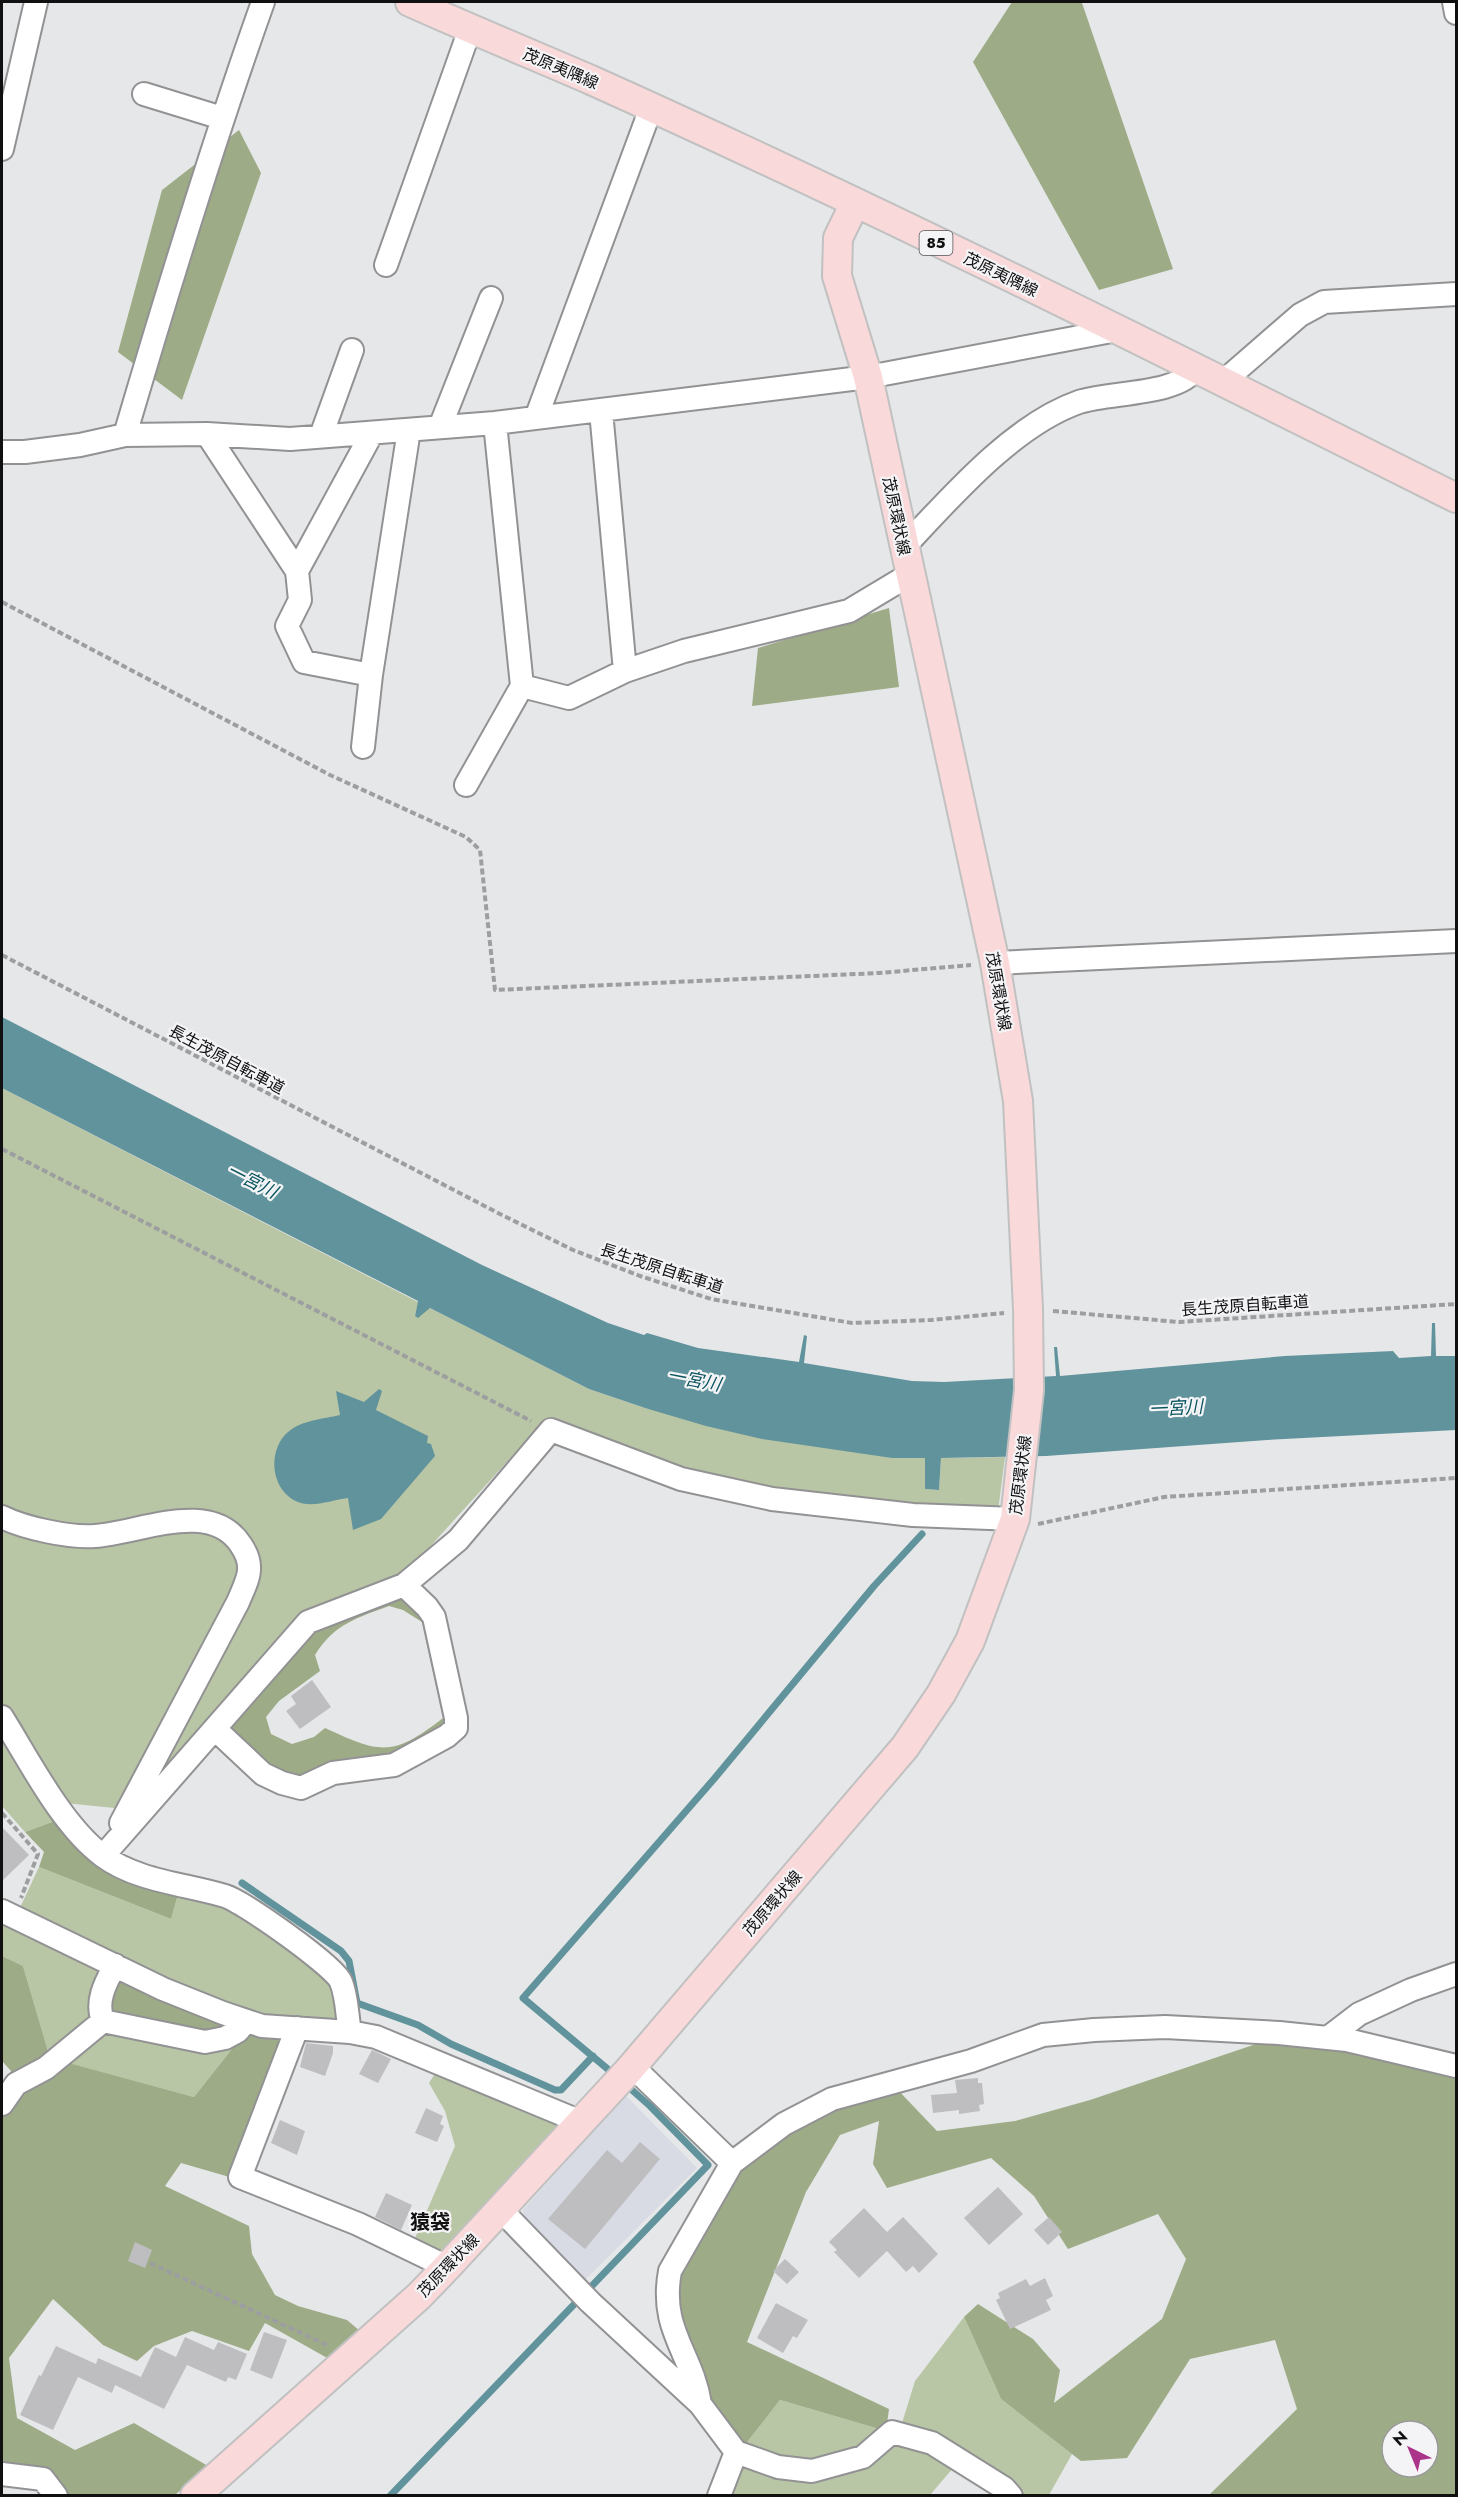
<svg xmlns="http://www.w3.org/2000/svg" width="1458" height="2497" viewBox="0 0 1458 2497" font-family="Jost,'Noto Sans JP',sans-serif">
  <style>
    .built { fill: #d8dbe4 }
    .green { fill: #b9c6a5 }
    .forest { fill: #9dac86; fill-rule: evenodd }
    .water { fill: #61939c }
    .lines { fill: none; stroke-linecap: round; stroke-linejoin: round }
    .stream { stroke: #61939c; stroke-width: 7 }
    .building { fill: #bebec0 }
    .minor-casing { stroke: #929294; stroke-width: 26 }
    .major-casing { stroke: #c1c1c1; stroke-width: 32 }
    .path { stroke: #9d9e9f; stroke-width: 4; stroke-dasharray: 6 3; stroke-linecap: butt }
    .minor { stroke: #fff; stroke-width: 22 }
    .major { stroke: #fad9da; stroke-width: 28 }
    .labels { text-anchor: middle; stroke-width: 4.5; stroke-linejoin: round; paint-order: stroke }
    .shield { fill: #f4f4f6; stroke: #545456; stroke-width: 1.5 }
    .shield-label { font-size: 15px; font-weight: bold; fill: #101011 }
    .street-label { font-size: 16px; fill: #101011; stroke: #f4f4f6 }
    .water-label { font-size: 18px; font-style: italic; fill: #0a5560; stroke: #f4f4f6 }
    .quarter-label { font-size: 20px; font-weight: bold; fill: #101011; stroke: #f4f4f6 }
  </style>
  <rect width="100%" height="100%" fill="#e6e7e9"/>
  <path class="built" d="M625,2095L697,2168L582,2283L524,2226L523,2210Z"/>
  <path class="green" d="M2,1088L418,1302L415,1316L430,1308L589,1389L645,1408L892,1458H925V1489L939,1490L941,1458L1005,1457L998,1511L815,1496L692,1469L602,1444L545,1420L407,1572L304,1613L134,1810L65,1803L2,1703Z
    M2,1729L60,1819L25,1832L2,1806Z
    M39,1867L171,1919L179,1891L229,1905L336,1984L342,2021L259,2020L18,1912Z
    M2,1922L108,1968L98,2022L50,2058L23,1966L2,1956Z
    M104,2029L241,2037L194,2097L63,2062Z
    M436,2072L564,2125L441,2258L412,2245L455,2146L445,2111L429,2083Z
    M964,2317L1001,2399L1072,2454L1049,2495H1021L902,2423L915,2381Z
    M780,2400L886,2431L860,2453L826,2460L793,2462L745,2445Z
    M901,2441L921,2447L954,2467L930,2495L726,2496L737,2466L746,2463L784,2474Z"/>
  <path class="forest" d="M1012,2L1082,3L1173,269L1099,290L973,62Z
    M239,130L261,173L182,400L118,352L162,190Z
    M889,608L899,687L752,706L758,648Z
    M403,1595L431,1620L452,1721L394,1760L302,1783L276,1778L223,1730L317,1628ZM389,1606L403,1610L422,1622L443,1718C393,1757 381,1754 325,1728L314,1737L292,1744L271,1734L266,1717L279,1701L320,1671L315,1655C334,1624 357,1618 389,1606Z
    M60,1819L179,1891L171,1919L39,1867L44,1852L25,1832Z
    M2,1956L23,1966L50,2058L194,2097L249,2027L289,2033L233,2178L181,2163L165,2186L249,2226L252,2254L275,2295L298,2306L347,2320L360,2331L329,2359L265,2323L249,2351L192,2331L154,2346L137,2361L103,2345L53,2299L9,2358L17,2418L75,2450L134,2423L208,2466L175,2495H68L54,2478L2,2467V2101L11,2071L2,2061Z
    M114,1977L230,2024L204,2038L113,2020L105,2006Z
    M1262,2042L1334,2045L1453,2074L1456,2077V2495H1209L1297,2409L1275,2340L1190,2359L1127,2458L1081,2461L1001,2399L964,2317L978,2304L1033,2339L1060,2370L1054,2403L1162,2319L1186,2259L1158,2214L1068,2249L1034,2196L991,2158L887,2188L873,2164L879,2121L840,2135L806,2192L747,2342L889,2409L886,2431L780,2400L745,2445L723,2423L695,2363L673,2305L680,2264L735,2167L831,2106L896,2088L937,2131L1015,2121L1090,2100ZM1392,2431H1428V2467H1392Z"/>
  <path class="water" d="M2,1017L482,1265L608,1323L644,1335L647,1333L698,1348L799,1362L804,1335L807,1336L804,1363L912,1381L944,1382L1056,1376L1054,1347H1057L1060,1376L1285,1356L1393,1351L1399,1358L1431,1356L1432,1323H1435L1436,1356H1456V1430L1267,1440L1046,1456L941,1458L939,1490L925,1489V1458H892L762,1439L706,1426L645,1408L589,1389L430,1308L418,1318L415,1316L418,1301L2,1088Z
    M379,1389L382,1391L376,1410L428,1436L427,1443L431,1444L435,1456L381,1519L353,1530L348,1498C332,1500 313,1508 298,1502C270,1491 267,1450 288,1432C302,1420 323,1419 340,1415L336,1391L364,1402Z"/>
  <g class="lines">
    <path class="stream" d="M242,1883L341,1951L349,1961L357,2003L418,2025L451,2044L555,2090H561L593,2056
      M616,2076L523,1998L714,1779L874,1586L922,1534
      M390,2496L708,2165L650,2106L624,2083"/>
  </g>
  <path class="building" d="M312,1680L331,1707L300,1729L286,1711L296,1704L291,1696Z
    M2,1827L29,1855L2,1881Z
    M306,2043L333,2046V2053L325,2076L300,2067Z
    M372,2050L391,2059L378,2083L359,2074Z
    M978,2078V2083H982L984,2104L979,2105L980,2111L959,2114V2110L933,2113L931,2095L957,2093L955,2080Z
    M426,2108L443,2116L440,2124L444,2126L437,2142L415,2133Z
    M280,2120L305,2131L297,2155L271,2143Z
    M640,2142L660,2159L585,2249L548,2219L607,2150L622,2163Z
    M998,2187L1023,2214L989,2245L964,2218Z
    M386,2193L412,2205L401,2230L375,2217Z
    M864,2208L887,2232L903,2217L938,2254L919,2273L913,2266L906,2272L887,2251L859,2278L834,2252L837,2250L829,2242Z
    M1049,2217L1062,2232L1048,2245L1034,2230Z
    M135,2242L152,2250L145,2268L128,2261Z
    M785,2259L799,2272L787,2284L773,2271Z
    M1045,2278L1053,2296L1046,2300L1051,2310L1010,2329L996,2300L1000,2298L998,2293L1026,2279L1030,2286Z
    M776,2303L808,2320L797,2338L793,2336L783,2353L757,2338Z
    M264,2332L287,2340L272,2379L250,2370Z
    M185,2337L214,2350L218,2342L247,2354L236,2380L228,2377L226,2382L187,2365L164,2409L115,2385L112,2393L78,2377L53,2430L20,2415L39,2375L41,2376L56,2346L96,2364L98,2358L141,2377L155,2347L176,2357Z"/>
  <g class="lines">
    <defs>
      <path id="minor" d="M1454,2L1456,13
        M144,94L222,118
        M2,149L36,2
        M386,265L470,29
        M1224,381L1300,315L1324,302L1456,294
        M601,411L625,671
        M536,418L651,108
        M440,427L491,298
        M207,434L297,571L300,600L287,626L304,662L371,675
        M125,435C168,289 212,145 263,2
        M321,436L352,350
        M2,452H25L80,445L125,435L207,434L290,439L495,423L868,377L1117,330
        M904,547C951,497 1013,425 1079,402C1109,392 1179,395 1195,369
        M297,571L372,433
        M522,686L569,698L625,671L684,651L849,611L909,575
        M363,747L371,675L409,430
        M466,785L522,686L495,423
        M995,963L1456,941
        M2,1517C24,1528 70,1538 95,1536C140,1533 211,1498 241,1545C245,1551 249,1560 249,1567C250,1577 242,1592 238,1602L121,1823
        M2,1717C29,1760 62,1826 103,1856C137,1881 185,1884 225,1896C242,1901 335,1966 341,1982C347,1996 347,2016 350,2032
        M215,1729L263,1774L282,1783L301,1788L333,1773L394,1765L447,1736L456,1728V1718L434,1617L427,1607L404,1585
        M103,1856L308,1622L404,1585L458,1540L551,1430L681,1479L772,1499L913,1515L1015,1519
        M2,1911L163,1989L223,2013L262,2026L350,2032L376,2037L581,2122
        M103,2021L205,2042L225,2038L238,2031L246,2021
        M297,2028L240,2177L358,2224L447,2267
        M1329,2037L1359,2014L1411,1990L1456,1974
        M632,2066L732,2163
        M2,2104L16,2084L46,2068L103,2021C95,2001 106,1982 115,1965
        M501,2210L590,2302L700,2404L736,2452L778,2467L812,2471L863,2457L892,2432L932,2443L1004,2488L1011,2496
        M700,2404C692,2352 659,2331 670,2271L732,2163L784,2124L832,2099L971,2061L1043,2035L1094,2030L1165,2027L1279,2033L1347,2040L1456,2066
        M2,2474L43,2479L56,2496
        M719,2496L736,2452"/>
      <path id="major" d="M410,2C470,29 531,54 591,80C883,211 1170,355 1456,498
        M195,2496L419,2296L447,2267L629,2070L905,1747L941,1694L970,1641L1015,1519L1029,1390L1028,1309L1018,1101L995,963L868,377L837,276L838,238L855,203"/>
    </defs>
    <use href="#minor" class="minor-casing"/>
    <use href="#major" class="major-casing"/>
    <path class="path" d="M2,602L330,775L466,837L480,850L495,990L879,973L971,965
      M2,955L500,1214L573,1250L640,1276L711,1299L852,1323L931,1320L1004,1313
      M2,1149L531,1421
      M1053,1311L1179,1322L1456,1304
      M1038,1524L1164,1497L1456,1478
      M2,1813L38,1854L21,1898
      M150,2263L329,2346"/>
    <use href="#minor" class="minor"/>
    <use href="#major" class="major"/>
  </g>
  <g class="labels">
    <rect class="shield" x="919.5" y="231" width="33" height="24" rx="4.5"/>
    <g class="shield-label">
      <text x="936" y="248">85</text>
    </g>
    <g class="street-label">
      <text transform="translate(561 68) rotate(23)" y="6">茂原夷隅線</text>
      <text transform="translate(1001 274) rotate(26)" y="6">茂原夷隅線</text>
      <text transform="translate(897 516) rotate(78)" y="6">茂原環状線</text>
      <text transform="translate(999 991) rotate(80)" y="6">茂原環状線</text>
      <text transform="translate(227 1059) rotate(28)" y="6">長生茂原自転車道</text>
      <text transform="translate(662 1268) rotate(18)" y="6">長生茂原自転車道</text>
      <text transform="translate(1245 1305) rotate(-4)" y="6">長生茂原自転車道</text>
      <text transform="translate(1020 1475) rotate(-83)" y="6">茂原環状線</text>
      <text transform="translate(772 1903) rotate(-49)" y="6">茂原環状線</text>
      <text transform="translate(448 2265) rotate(-46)" y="6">茂原環状線</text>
    </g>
    <g class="water-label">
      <text transform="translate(252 1181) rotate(27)" y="6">一宮川</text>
      <text transform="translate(694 1380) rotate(11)" y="6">一宮川</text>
      <text transform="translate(1176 1408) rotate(-3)" y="6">一宮川</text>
    </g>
    <g class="quarter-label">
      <text x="430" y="2229">猿袋</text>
    </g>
  </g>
  <rect width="1458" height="2497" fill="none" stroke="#101011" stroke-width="6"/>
  <g transform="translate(1410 2449) rotate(317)"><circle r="28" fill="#f4f4f6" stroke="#99999a" stroke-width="1.5"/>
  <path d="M0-4.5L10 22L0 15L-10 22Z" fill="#ab348a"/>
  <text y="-9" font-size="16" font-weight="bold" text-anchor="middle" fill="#101011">N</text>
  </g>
</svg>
